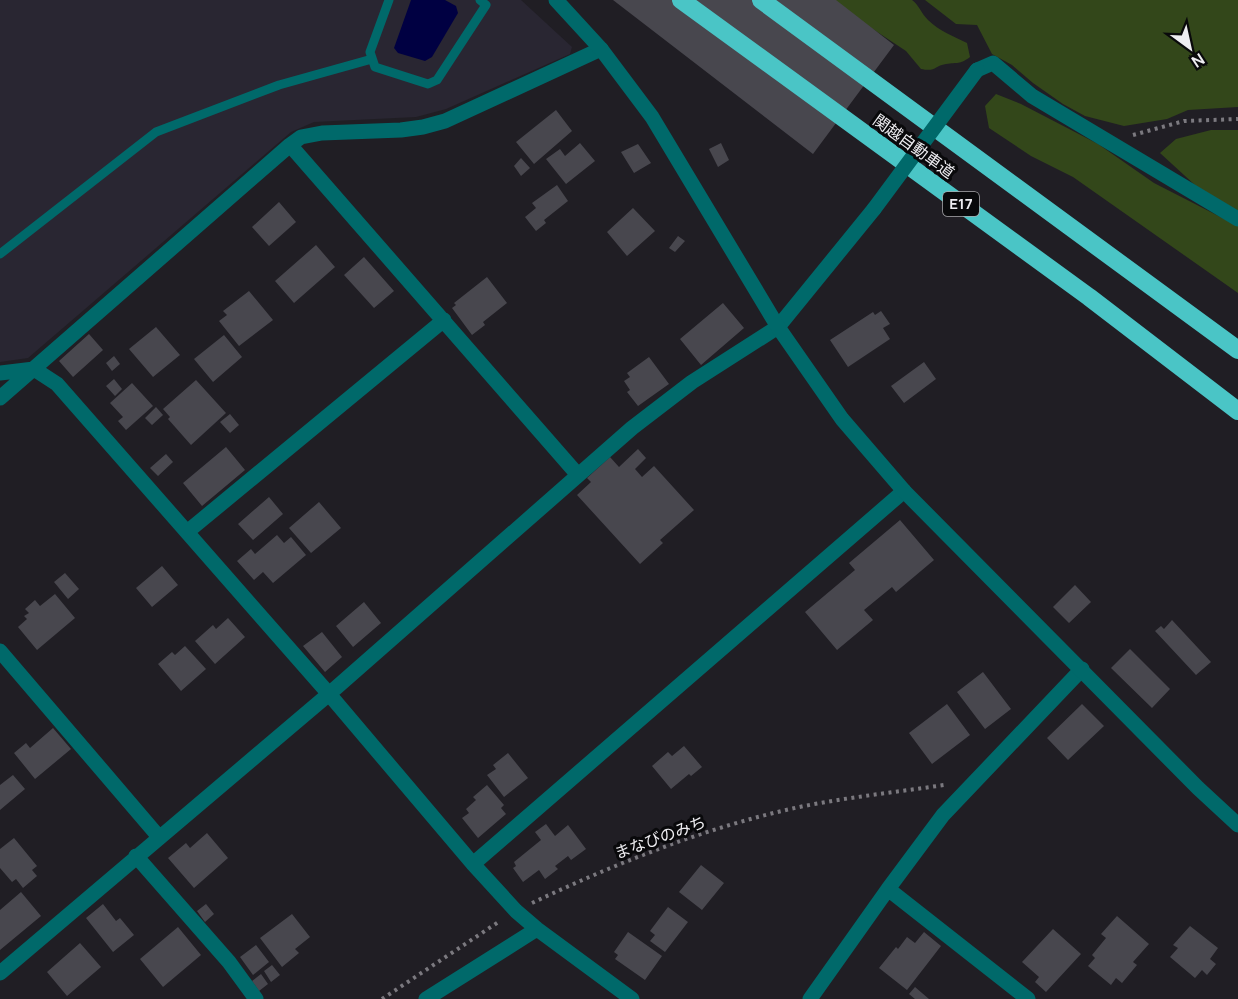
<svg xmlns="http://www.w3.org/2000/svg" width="1238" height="999" viewBox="0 0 1238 999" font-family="Manrope,'Noto Sans JP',sans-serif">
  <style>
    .built { fill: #292632 }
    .green { fill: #33471a }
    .water { fill: #000042 }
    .building { fill: #48474e }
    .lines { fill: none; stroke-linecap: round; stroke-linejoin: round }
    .path { stroke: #7b797f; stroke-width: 4; stroke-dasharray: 3 4.5; stroke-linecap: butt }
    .service { stroke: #00696a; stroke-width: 9 }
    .minor { stroke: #00696a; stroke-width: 15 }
    .tertiary { stroke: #00696a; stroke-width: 15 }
    .motorway { stroke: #4ac5c6; stroke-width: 18 }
    .minor-bridge { stroke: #00696a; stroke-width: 15 }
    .labels { text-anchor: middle; stroke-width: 6; stroke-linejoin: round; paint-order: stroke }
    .shield { fill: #09090b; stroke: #a9a9ac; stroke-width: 1.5 }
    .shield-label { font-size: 15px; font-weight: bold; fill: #eeedf1 }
    .street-label { font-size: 16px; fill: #eeedf1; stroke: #09090b }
  </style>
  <rect width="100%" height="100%" fill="#201e24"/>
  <path class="built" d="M0,0H521L572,47L570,54L446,109L416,117L314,122L291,132L28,358L0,362Z"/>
  <path class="green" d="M829,0H912C919,5 921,13 928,20C939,31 953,36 967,43L970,57C959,65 958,62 946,64C934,66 936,72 921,69L906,51Z
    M925,0H1238V107L1188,110L1167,119L1124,126L1085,116L1063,104L1033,83L1012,65L992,54L977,25L956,24Z
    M996,94L1021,104L1098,144L1154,183L1238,226V293L1073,177L1031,156L989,128L985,106Z
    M1211,130H1238V211L1196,186L1160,153L1176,139Z"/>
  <path class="water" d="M411,0H445L456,6L458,13L432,57L425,61L398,53L394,48Z"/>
  <path class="building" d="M613,0H836L894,45L813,154Z
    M556,110L572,131L534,164L516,142Z
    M580,143L595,161L566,184L546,159L560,149L565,156Z
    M721,143L729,160L718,167L709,149Z
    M638,144L651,163L634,173L621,152Z
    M521,158L530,168L521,176L514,166Z
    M557,185L568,201L544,220L546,223L536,231L525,217L536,208L532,203Z
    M279,202L296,222L269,246L252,227Z
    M633,208L655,231L627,256L607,232Z
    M678,236L685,241L675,252L669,248Z
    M316,245L335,267L294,303L275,281Z
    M364,257L394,291L374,308L344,275Z
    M487,277L507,303L483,322L485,325L472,335L452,308L456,305L454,303Z
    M249,291L273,320L239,346L219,321L227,315L223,311Z
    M723,303L744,328L701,365L680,339Z
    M881,311L890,324L883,328L890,339L848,367L830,340L873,312L875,315Z
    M156,327L180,355L153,377L129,349Z
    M89,334L103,350L73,377L59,361Z
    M224,335L242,357L213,382L194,359Z
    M114,356L120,364L112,371L106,363Z
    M649,357L669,384L638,406L627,392L630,390L624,381L630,377L627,373Z
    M924,362L936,379L904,403L891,386Z
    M114,379L122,389L115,396L106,386Z
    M196,380L226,413L191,445L168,419L170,417L163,409Z
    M132,383L153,406L126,430L118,421L123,417L110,403Z
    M156,407L163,415L152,425L145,418Z
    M230,414L239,425L230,433L220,422Z
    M226,447L245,470L202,506L183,483Z
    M638,449L646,458L635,469L642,477L654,466L694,510L660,540L663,543L640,564L577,495L591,482L587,478L610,457L619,467Z
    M166,454L173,462L158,476L150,468Z
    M269,497L283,514L253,540L238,524Z
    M319,502L341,528L311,553L289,528Z
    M900,520L934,560L896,592L892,587L864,610L873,620L837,650L805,612L855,570L849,563Z
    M277,535L284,543L291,537L306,555L273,583L263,572L254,580L237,561L251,549L255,554Z
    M162,566L178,585L152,607L136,588Z
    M65,573L79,589L68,599L54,582Z
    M1075,585L1091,602L1069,623L1053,607Z
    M55,594L75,618L37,650L18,627L27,619L24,616L29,613L25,609L35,600L40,606Z
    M364,602L381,623L353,647L336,626Z
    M228,618L245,637L215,664L195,641L213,625L216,629Z
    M1172,620L1211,662L1196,675L1155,631L1161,626L1164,629Z
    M322,632L342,657L325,672L303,646Z
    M185,646L206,669L181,691L158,664L172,652L175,655Z
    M1130,649L1170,689L1152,708L1111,668Z
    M983,672L1011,709L985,729L957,692Z
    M947,704L970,735L932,764L909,733Z
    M1082,704L1104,726L1068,760L1047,738Z
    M53,728L71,749L35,779L14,753L26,743L30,748Z
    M684,746L702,767L691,776L689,774L671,789L652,766L668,752L672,756Z
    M508,753L528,778L504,797L487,775L496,769L493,765Z
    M13,775L25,789L0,810V785Z
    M487,785L504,805L501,808L506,814L478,838L462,818L469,813L466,809L476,800L473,797Z
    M546,824L555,836L568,825L586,849L571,860L568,856L555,866L558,869L545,879L539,870L523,882L513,868L516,866L514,862L541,840L535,832Z
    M207,833L228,858L194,888L168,858L186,843L190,848Z
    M14,838L37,866L32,870L37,876L23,888L16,879L12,882L0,868V849Z
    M701,865L724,883L702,910L679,892Z
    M21,892L41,916L0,950V910Z
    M103,904L116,921L120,918L134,935L113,952L86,918Z
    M206,904L214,914L205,922L197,911Z
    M668,907L688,922L665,952L650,941L655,935L650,931Z
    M292,914L310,937L295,949L299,953L282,967L260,938Z
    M1117,916L1149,944L1133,962L1137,965L1122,983L1116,978L1111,985L1088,966L1095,958L1092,955L1106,938L1101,934Z
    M1190,926L1218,948L1210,959L1216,964L1207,975L1202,970L1195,978L1170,957L1178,948L1173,945Z
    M178,927L201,955L163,987L140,959Z
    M1053,929L1081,954L1046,992L1035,982L1039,977L1022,962Z
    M628,932L662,956L645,980L615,959L618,955L614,952Z
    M924,932L941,946L907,990L879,968L896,947L898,949L907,937L915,943Z
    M80,943L101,967L67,996L47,972Z
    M256,945L269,962L253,975L240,957Z
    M272,965L280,975L271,982L264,971Z
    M261,974L268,984L259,991L252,981Z
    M915,987L929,999H915L909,994Z"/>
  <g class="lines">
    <path class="path" d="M1133,135L1184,121L1238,119
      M532,903C619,862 709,826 804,806C850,797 897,792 944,785
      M382,999L500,921"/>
    <path class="service" d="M389,0L370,52L375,67L428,84L437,80L486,5L480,0
      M0,254L156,132L279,85L372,59"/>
    <path class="minor" d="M977,70L993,63L1032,96L1238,219
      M290,145L301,137L322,133L401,130L423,127L445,121L601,49
      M0,373L34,369L57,384L329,694L473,864L516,911L537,929L632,999
      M0,398L290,145L578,475
      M187,532L444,320
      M0,651L159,837
      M136,856L229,962L256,999
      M473,864L904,491
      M888,889L1028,999
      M0,973L329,694L632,428L692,382L778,327L874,209
      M426,999L537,929
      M810,999L888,889L943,815L1082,669"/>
    <path class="tertiary" d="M556,0L601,49L652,117L778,327L842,419L904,491L1198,788L1238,825"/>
    <path class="motorway" d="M681,0L1089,297L1238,411
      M761,0L1238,350"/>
    <path class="minor-bridge" d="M874,209L977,70"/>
  </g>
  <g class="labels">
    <rect class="shield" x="943" y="192" width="36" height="24" rx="4.5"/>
    <g class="shield-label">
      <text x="961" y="209">E17</text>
    </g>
    <g class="street-label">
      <text transform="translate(914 146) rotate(36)" y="6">関越自動車道</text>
      <text transform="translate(660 837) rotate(-20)" y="6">まなびのみち</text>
    </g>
  </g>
  <g transform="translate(1190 48) rotate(147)" stroke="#09090b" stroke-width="4.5" paint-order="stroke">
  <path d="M0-4.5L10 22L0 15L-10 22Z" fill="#eeedf1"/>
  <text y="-9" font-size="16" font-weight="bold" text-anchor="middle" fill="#eeedf1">N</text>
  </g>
</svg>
